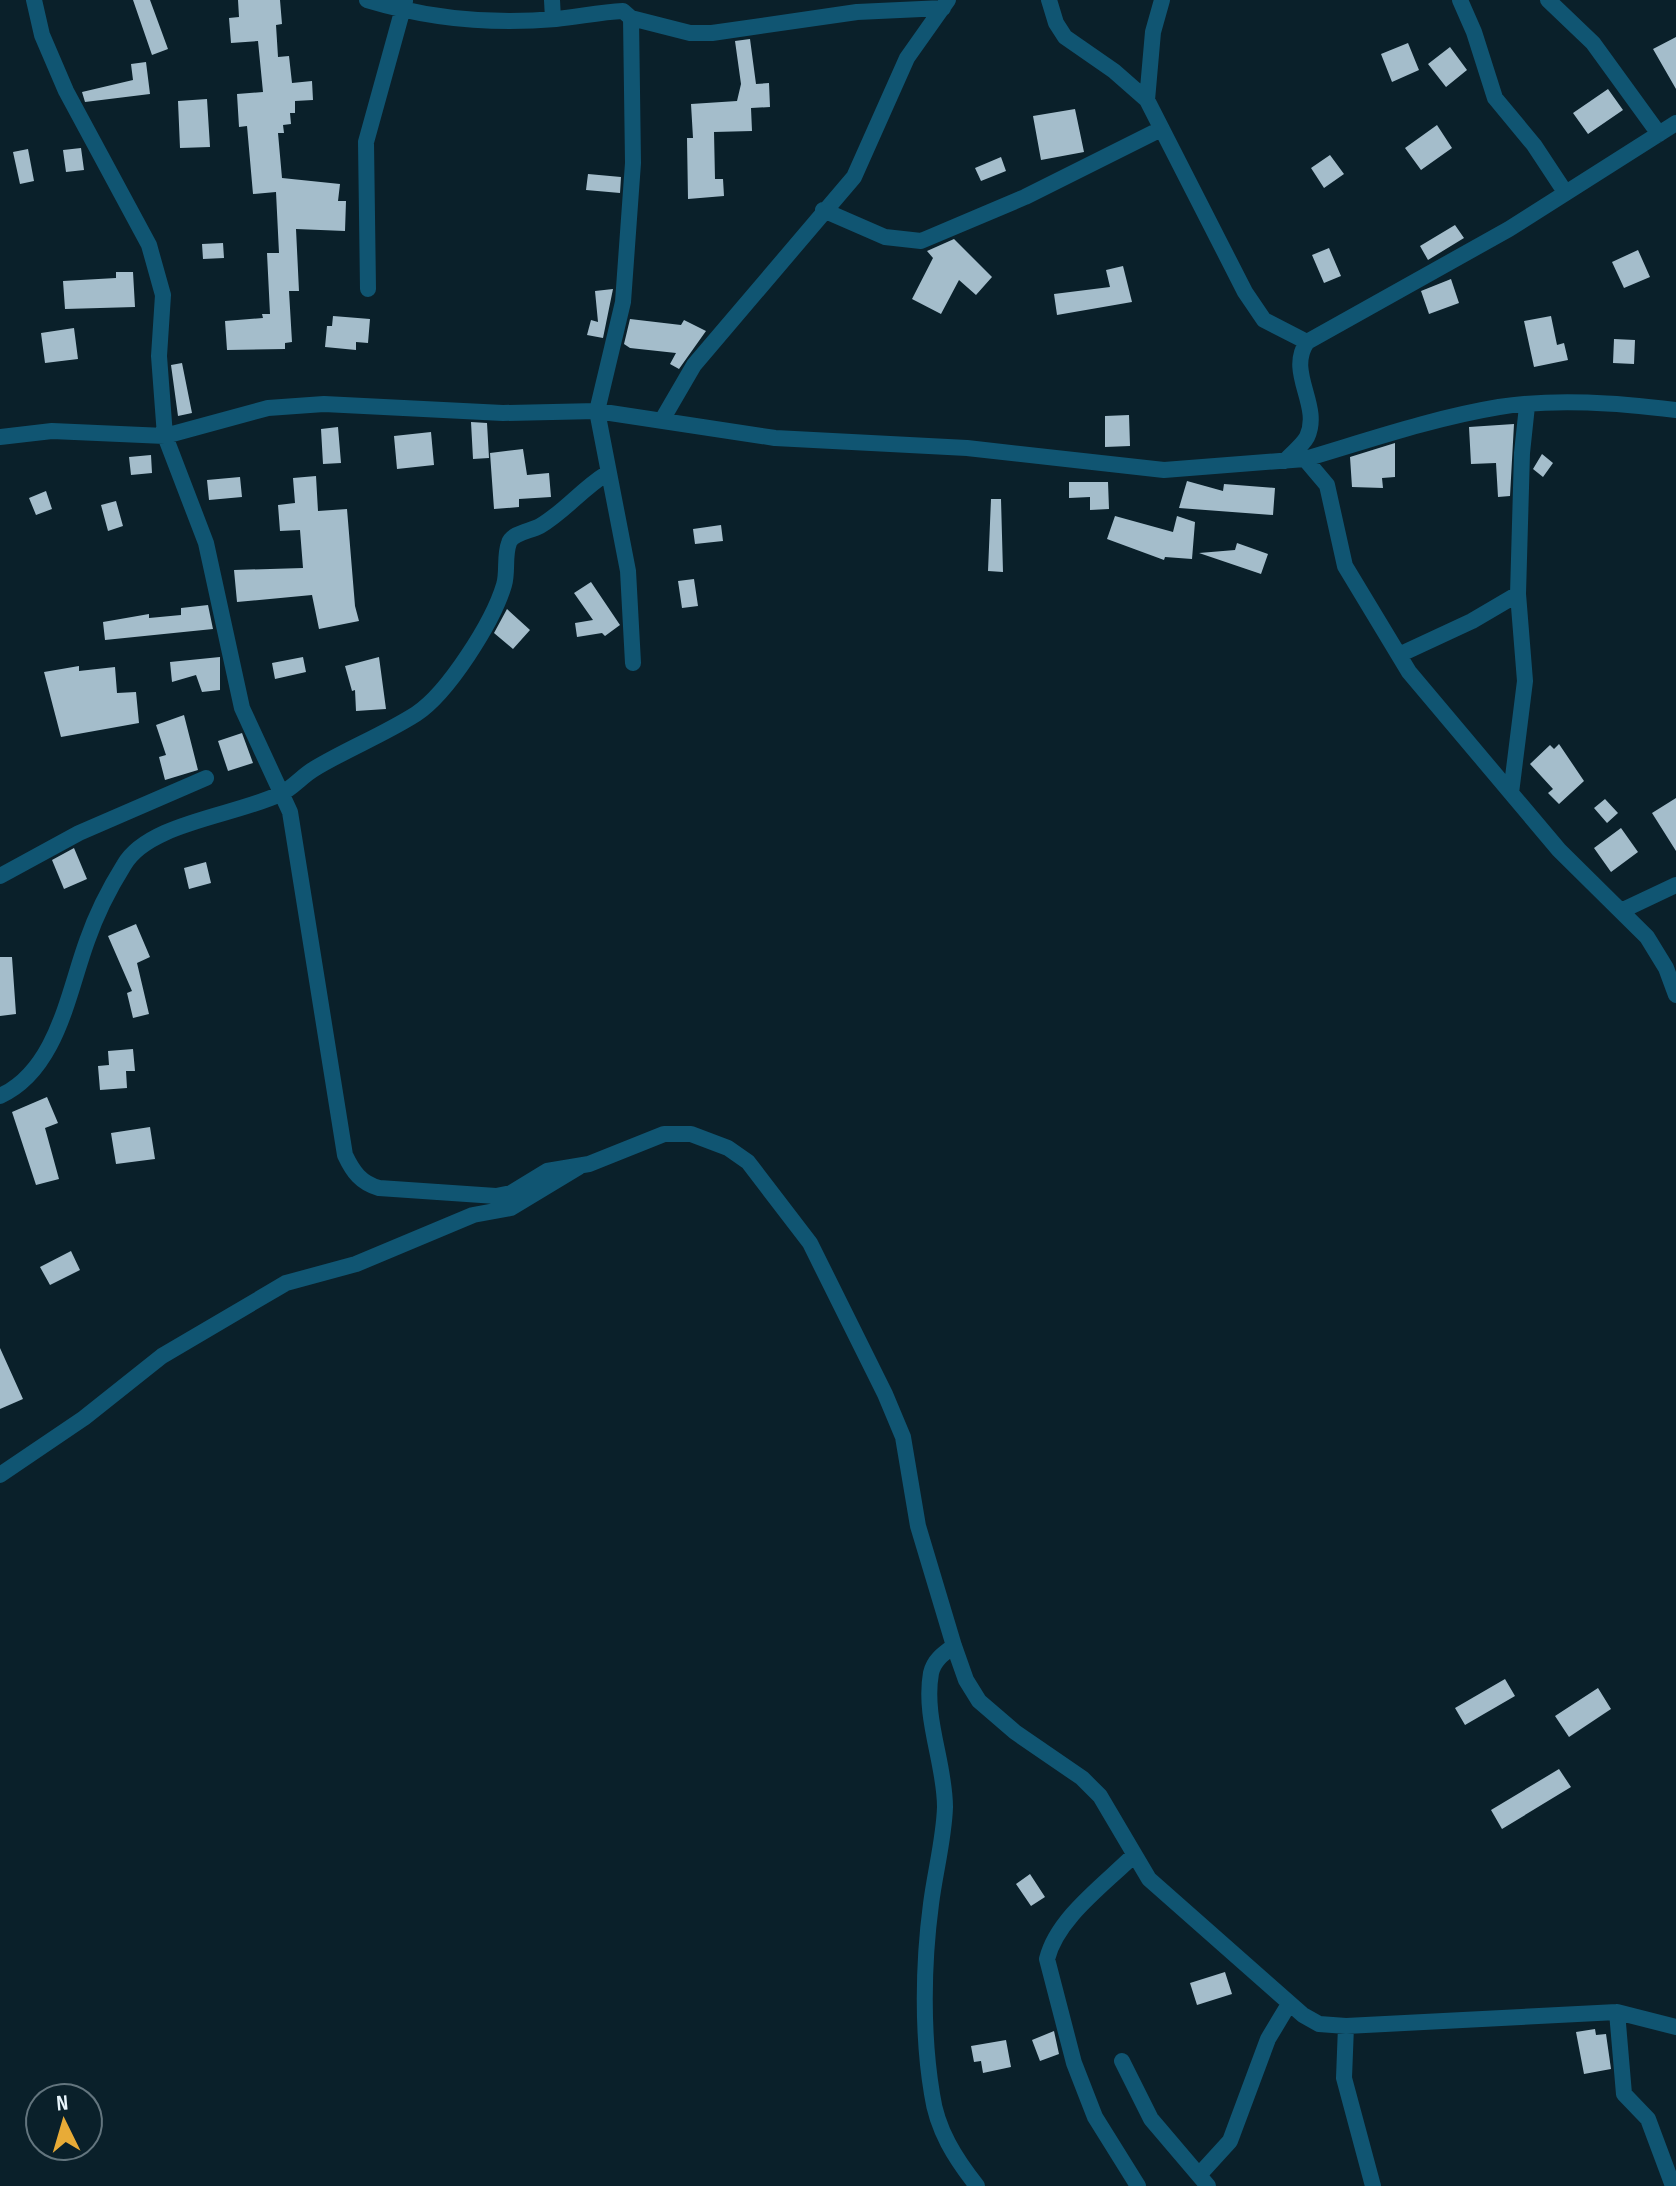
<svg xmlns="http://www.w3.org/2000/svg" width="1676" height="2186" viewBox="0 0 1676 2186" font-family="'Sofia Sans Condensed',sans-serif">
  <style>
    .building { fill: #a4bdcb }
    .lines { fill: none; stroke-linecap: round; stroke-linejoin: round }
    .street { stroke: #105572; stroke-width: 16 }
  </style>
  <rect width="100%" height="100%" fill="#0a202a"/>
  <path class="building" d="M133,0H150L168,49L152,55Z
    M238,0H280L282,24L276,25L278,57L289,56L292,83L312,81L313,100L295,101V113H290L291,124L283,125L284,133H278L282,178L340,184L338,201H346L345,231L296,229L299,291H289L292,342L285,343V349L227,350L225,321L263,318L262,314H270L267,253H279L276,192L253,194L247,126L239,127L237,94L263,92L258,41L231,43L229,18L239,17Z
    M1676,37V89L1653,49Z
    M750,39L756,84L769,83L770,107L751,108L752,131L714,132L715,179H723L724,196L688,199L687,138H693L691,104L737,101L741,84L735,41Z
    M1408,43L1419,70L1392,82L1381,54Z
    M1450,47L1467,70L1446,87L1428,64Z
    M146,62L150,94L85,102L82,92L133,80L131,64Z
    M1608,89L1623,110L1588,134L1573,113Z
    M207,99L210,147L180,148L178,101Z
    M1075,109L1084,152L1041,160L1033,116Z
    M1437,125L1452,148L1421,170L1405,148Z
    M81,148L84,170L66,172L63,150Z
    M28,149L34,181L20,184L13,152Z
    M1330,155L1344,174L1324,188L1311,168Z
    M1001,157L1006,171L981,181L975,168Z
    M588,174L621,177L620,193L586,190Z
    M1455,225L1464,238L1428,260L1420,246Z
    M954,239L992,277L976,295L959,280L941,314L912,299L933,258L927,251Z
    M223,243L224,258L203,259L202,244Z
    M1329,248L1341,276L1324,283L1312,255Z
    M1638,250L1650,277L1624,288L1612,262Z
    M1123,266L1132,302L1057,315L1054,294L1110,287L1106,270Z
    M116,272H133L135,307L65,309L63,281L116,278Z
    M1451,279L1459,303L1429,314L1421,291Z
    M613,289L603,338L587,335L591,320L598,322L595,291Z
    M333,316L370,319L368,343L356,342V350L325,347L327,326H332Z
    M1551,316L1557,345L1564,343L1568,360L1534,367L1524,321Z
    M630,319L681,325L684,320L706,331L679,369L670,364L676,353L630,348L624,344Z
    M74,328L78,359L45,363L41,333Z
    M1614,339L1635,340L1634,364L1613,363Z
    M182,363L192,413L178,416L171,365Z
    M1129,415L1130,446L1105,447V416Z
    M471,422L487,423L489,458L473,459Z
    M1514,424L1510,496L1498,497L1496,463L1471,464L1469,427Z
    M338,427L341,463L323,464L321,429Z
    M431,432L434,465L397,469L394,436Z
    M1395,443V477L1382,478L1383,488L1352,487L1350,457Z
    M523,449L527,475L549,473L551,497L519,499V507L494,509L490,453Z
    M1542,454L1553,463L1543,477L1533,469Z
    M151,455L152,473L131,475L129,457Z
    M316,476L318,511L347,509L355,606L359,621L319,629L312,595L237,602L234,570L303,568L300,530L280,531L278,505L295,503L293,478Z
    M240,477L242,497L209,500L207,480Z
    M1187,481L1223,491L1224,484L1275,488L1273,515L1179,508Z
    M1069,482H1108L1109,509L1090,510V497L1069,498Z
    M46,491L52,509L36,515L29,498Z
    M991,499H1001L1003,572L988,571Z
    M116,501L123,526L108,531L101,505Z
    M1115,516L1173,532L1177,516L1195,522L1192,559L1165,557L1164,560L1107,539Z
    M721,525L723,541L695,544L693,529Z
    M1237,543L1268,554L1261,574L1199,553L1235,550Z
    M694,579L698,606L682,608L678,581Z
    M591,582L620,625L605,636L602,633L577,637L575,623L593,620L574,593Z
    M208,605L213,629L105,640L103,622L149,614V618L181,615V608Z
    M507,609L530,630L513,649L494,633Z
    M220,657V690L202,692L196,675L172,682L170,662Z
    M303,657L306,672L275,679L272,663Z
    M379,657L386,709L356,711L355,690L352,691L345,666Z
    M79,666V671L115,667L117,693L136,692L139,723L61,737L44,672Z
    M184,715L198,770L165,780L159,757L166,755L156,725Z
    M242,733L253,763L228,771L218,741Z
    M1559,744L1584,781L1559,804L1548,793L1553,789L1530,764L1550,745L1554,749Z
    M1676,798V851L1652,813Z
    M1605,799L1618,813L1607,823L1594,808Z
    M1621,828L1638,852L1611,872L1594,848Z
    M74,848L87,879L64,889L52,860Z
    M206,862L211,883L189,889L184,868Z
    M136,924L150,957L137,963L149,1014L133,1018L127,993L132,991L108,936Z
    M0,957H12L16,1014L0,1016Z
    M133,1049L135,1071H126L127,1088L100,1090L98,1066L109,1065L108,1051Z
    M47,1097L58,1123L45,1128L59,1179L36,1185L12,1112Z
    M150,1127L155,1159L116,1164L111,1133Z
    M71,1251L80,1270L50,1285L40,1267Z
    M0,1348L23,1399L0,1409Z
    M1505,1679L1515,1696L1465,1725L1455,1708Z
    M1598,1688L1611,1709L1569,1737L1555,1716Z
    M1559,1769L1571,1787L1502,1829L1491,1810Z
    M1030,1874L1045,1897L1031,1906L1016,1884Z
    M1225,1972L1232,1994L1197,2005L1190,1983Z
    M1595,2029L1596,2035L1606,2034L1611,2069L1584,2074L1576,2032Z
    M1054,2031L1059,2054L1040,2061L1032,2040Z
    M1006,2040L1011,2067L983,2073L981,2061L974,2062L971,2046Z"/>
  <g class="lines">
    <path class="street" d="M34,0L42,35L66,91L149,245L163,295L159,356L165,436L206,543L242,708L290,812L345,1155C353,1172 361,1183 379,1188L496,1196L511,1193L547,1171L589,1164L664,1134H691L728,1148L748,1162L810,1243L885,1394L903,1437L918,1526L954,1646L966,1680L979,1701L1015,1732L1082,1778L1100,1796L1149,1879L1303,2015L1319,2024L1346,2026L1617,2012L1676,2027
      M367,0C430,19 490,25 556,19C578,17 600,12 623,11L631,18L633,163L623,302L597,411L628,571L633,663
      M552,0L553,19
      M1049,0L1056,23L1065,37L1114,71L1147,100L1245,292L1264,320L1307,342
      M1460,0L1474,32L1495,98L1534,145L1565,192
      M1548,0L1593,43L1659,134
      M631,18L690,33H712L857,12L943,8
      M1147,100L1153,32L1162,0
      M823,210L885,237L921,241L1025,197L1161,129
      M368,289L366,142L405,1
      M662,420L694,365L854,177L907,58L948,0
      M0,437L52,431L165,436L268,408L324,404L503,413L597,411L775,438L967,448L1164,470L1305,459L1327,485L1345,566L1409,672L1559,850L1647,937L1666,968L1676,995
      M1305,459C1369,440 1433,418 1499,407C1557,398 1618,403 1676,410
      M1285,461C1292,453 1302,446 1307,437C1322,405 1286,373 1307,342L1509,229L1676,123
      M1401,654L1472,621L1518,594
      M1511,793L1525,681L1518,594L1522,453L1527,406
      M0,876L79,833L206,778
      M1623,910L1676,885
      M0,1096C57,1070 68,993 87,941C96,915 109,889 124,865C148,823 234,816 280,794C293,788 302,776 314,769C347,749 383,735 416,714C448,693 493,622 504,585C508,572 504,556 509,543C512,533 531,531 540,526C564,512 582,489 606,474
      M0,1475L84,1418L162,1356L286,1283L356,1264L473,1215L511,1208L579,1167
      M954,1646C943,1654 934,1660 931,1673C923,1718 945,1763 945,1807C944,1839 935,1872 931,1904C923,1964 922,2034 932,2094C937,2130 955,2158 977,2186
      M1134,1855C1105,1884 1057,1918 1047,1959L1074,2063L1095,2117L1138,2186
      M1617,2012L1624,2094L1648,2119L1673,2186
      M1346,2026L1344,2078L1373,2186
      M1122,2061L1151,2119L1208,2186
      M1199,2175L1230,2141L1268,2039L1289,2004"/>
  </g>
  <g transform="translate(64 2122) rotate(355)"><circle r="38" fill="#0a202a" stroke="#63757e" stroke-width="2"/>
  <path d="M0-6L14 30L0 20L-14 30Z" fill="#e8ab37"/>
  <text y="-12" font-size="22" font-weight="bold" text-anchor="middle" fill="#e8f5fc">N</text>
  </g>
</svg>
